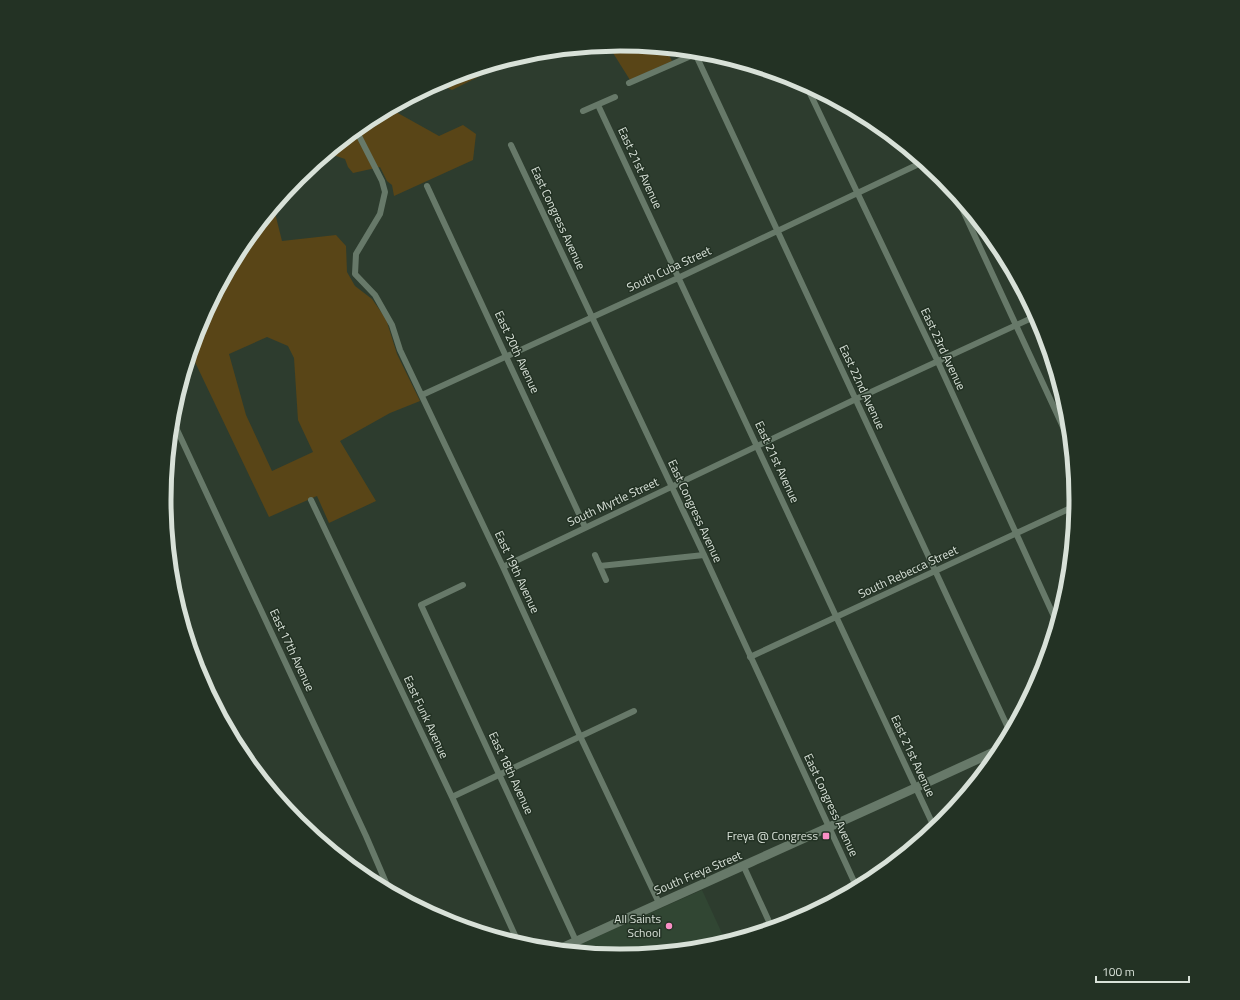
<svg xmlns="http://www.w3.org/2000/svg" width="1240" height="1000" viewBox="0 0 1240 1000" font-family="'Titillium Web',sans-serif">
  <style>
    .built { fill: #314633 }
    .green { fill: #594517; fill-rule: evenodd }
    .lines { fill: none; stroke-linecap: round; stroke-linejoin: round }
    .minor { stroke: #677969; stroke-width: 6 }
    .secondary { stroke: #677969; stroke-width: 9 }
    .poi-dot { fill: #fb8fc6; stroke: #233224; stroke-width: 1.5 }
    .labels { text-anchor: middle; stroke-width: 3; stroke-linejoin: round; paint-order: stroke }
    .street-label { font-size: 12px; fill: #d8e1d8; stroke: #233224 }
    .poi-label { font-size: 12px; fill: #d8e1d8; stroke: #233224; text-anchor: end }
    .rim { fill: none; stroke: #d8e1d8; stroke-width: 5 }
  </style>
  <rect width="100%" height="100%" fill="#2d3c2e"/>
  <path class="built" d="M702,890L726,942L709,947L620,956L579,952L576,946Z"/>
  <path class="green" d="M620,44L666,49L672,61L630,80L608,45Z
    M522,55L452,90L438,83L446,79Z
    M391,108L396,112L439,136L463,125L476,134L473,160L394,196L392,185L387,181L380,167L353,173L348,167L345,159L327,153L367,121Z
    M301,175L306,182L275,213L282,241L336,235L346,246L347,272L355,286L372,299L386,319L397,354L420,401L390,413L340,441L376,501L329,523L317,496L269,517L194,360L187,363L199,325L241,246ZM267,337L288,346L294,358L298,420L313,452L272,471L246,415L229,354Z"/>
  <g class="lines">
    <path class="minor" d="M694,51L1010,732
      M629,83L700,52
      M806,85L938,362L1057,623
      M598,105L935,829
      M583,111L615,97
      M356,130L382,181L385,192L380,214L356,254L355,274L375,295L392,325L400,350L503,567L580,736L659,903
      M511,145L704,555L857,888
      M427,186L585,527
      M954,191L1070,442
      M422,395L678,278L923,162
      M172,419L366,836L390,892
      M311,500L452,797L519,944
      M595,555L606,580
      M600,566L704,555
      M503,567L856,399L1036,316
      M463,585L421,605L576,941L574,951
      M750,657L1075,506
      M452,797L634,711
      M744,867L772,928"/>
    <path class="secondary" d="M557,950C705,882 854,817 1002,748"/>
  </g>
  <g class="poi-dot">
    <rect x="822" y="832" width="8" height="8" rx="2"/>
    <circle cx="669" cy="926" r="4"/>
  </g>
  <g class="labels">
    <g class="street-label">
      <text transform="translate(640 168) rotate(65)" y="4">East 21st Avenue</text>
      <text transform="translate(558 218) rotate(65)" y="4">East Congress Avenue</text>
      <text transform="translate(669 269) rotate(-25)" y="4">South Cuba Street</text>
      <text transform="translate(943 349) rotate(65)" y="4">East 23rd Avenue</text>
      <text transform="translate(517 352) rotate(65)" y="4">East 20th Avenue</text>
      <text transform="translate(862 387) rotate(65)" y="4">East 22nd Avenue</text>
      <text transform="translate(777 462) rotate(65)" y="4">East 21st Avenue</text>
      <text transform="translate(613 502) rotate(-25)" y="4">South Myrtle Street</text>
      <text transform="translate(695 511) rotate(65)" y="4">East Congress Avenue</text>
      <text transform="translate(517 572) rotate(65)" y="4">East 19th Avenue</text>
      <text transform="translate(908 572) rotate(-25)" y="4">South Rebecca Street</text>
      <text transform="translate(292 650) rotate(65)" y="4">East 17th Avenue</text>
      <text transform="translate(426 717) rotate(65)" y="4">East Funk Avenue</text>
      <text transform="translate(913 756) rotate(65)" y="4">East 21st Avenue</text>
      <text transform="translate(511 773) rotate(65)" y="4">East 18th Avenue</text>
      <text transform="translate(831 805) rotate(65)" y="4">East Congress Avenue</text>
      <text transform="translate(698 873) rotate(-23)" y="4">South Freya Street</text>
    </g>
    <g class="poi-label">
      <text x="818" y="840">Freya @ Congress</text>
      <text x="661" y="923">All Saints<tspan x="661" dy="14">School</tspan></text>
    </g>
  </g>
  <path d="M0 0H1240V1000H0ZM171 500a449 449 0 1 1 898 0a449 449 0 1 1-898 0Z" fill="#233224" fill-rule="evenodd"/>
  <path class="rim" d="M171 500a449 449 0 1 1 898 0a449 449 0 1 1-898 0Z"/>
  <path d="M1096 976v6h93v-6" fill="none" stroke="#d8e1d8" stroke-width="2"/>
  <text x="1102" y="976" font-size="12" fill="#d8e1d8" stroke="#233224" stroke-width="3" paint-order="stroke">100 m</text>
</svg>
